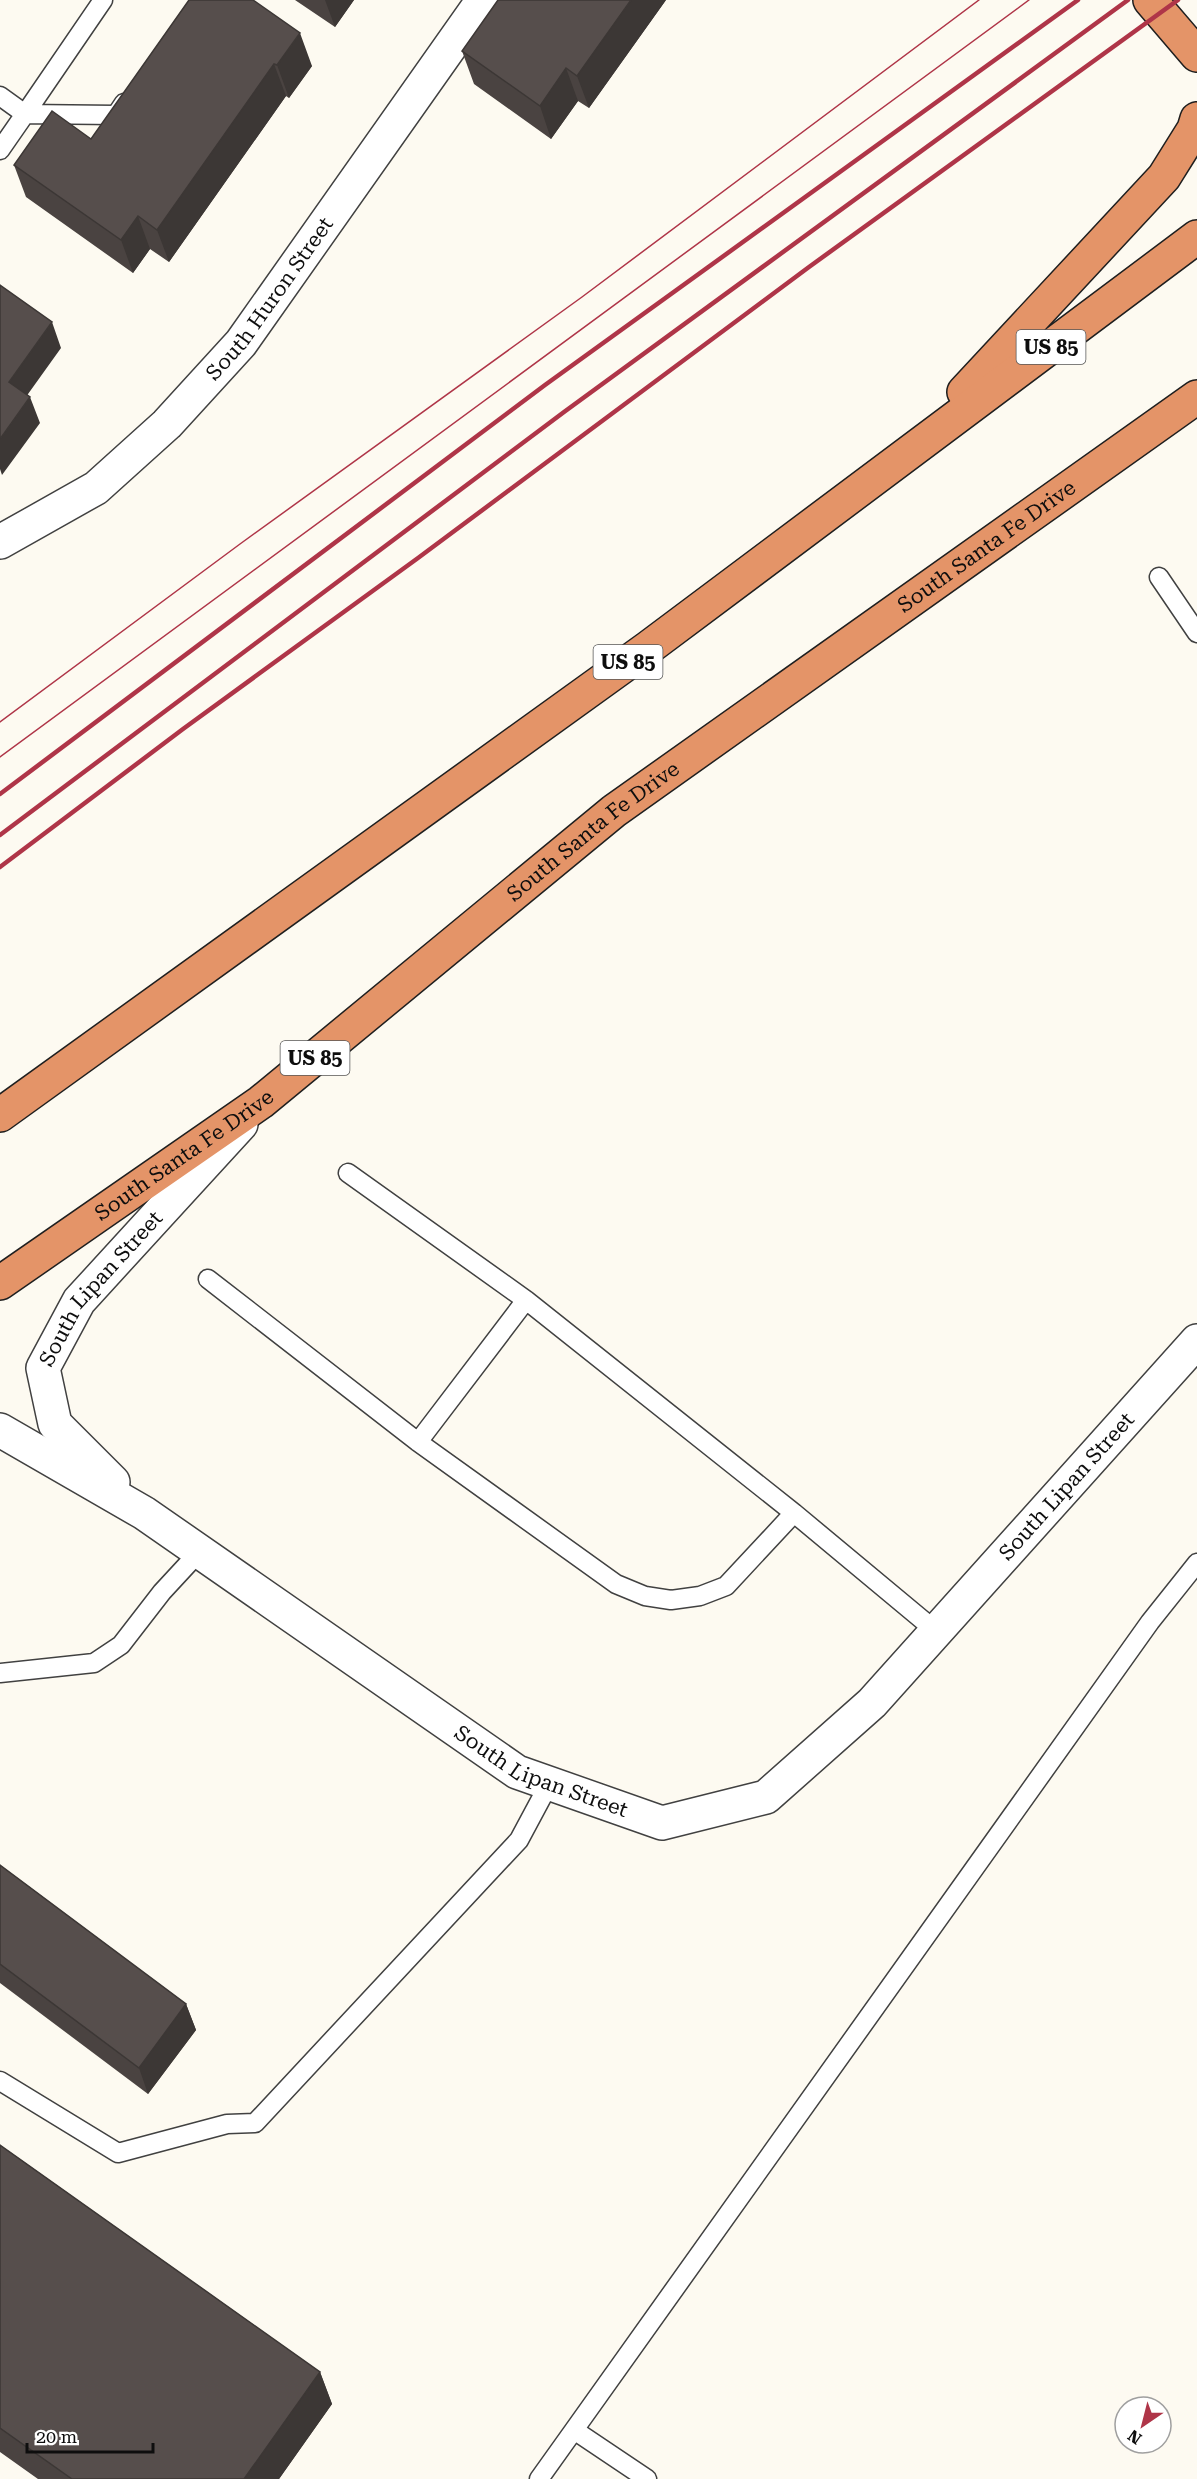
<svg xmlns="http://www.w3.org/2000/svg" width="1197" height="2479" viewBox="0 0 1197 2479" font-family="'Roboto Serif',serif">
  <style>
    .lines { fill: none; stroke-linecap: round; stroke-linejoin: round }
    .lane-casing { stroke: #414141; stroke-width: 21 }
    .street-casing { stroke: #414141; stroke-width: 36 }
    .highway-casing { stroke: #1f1f1f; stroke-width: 36 }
    .lane { stroke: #fff; stroke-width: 18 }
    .street { stroke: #fff; stroke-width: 33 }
    .highway { stroke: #e49468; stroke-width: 33 }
    .tram { stroke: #af3548; stroke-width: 1.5 }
    .rail { stroke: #af3548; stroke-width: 4.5 }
    .wall { fill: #4a4341 }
    .shaded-wall { fill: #3c3735 }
    .building { fill: #564e4c; stroke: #3c3735; stroke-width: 1.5 }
    .labels { text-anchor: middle; stroke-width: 6; stroke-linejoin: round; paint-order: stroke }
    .shield { fill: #fff; stroke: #565656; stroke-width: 1.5 }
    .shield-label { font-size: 20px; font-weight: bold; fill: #0e0e0e }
    .street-label { font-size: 21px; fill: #0e0e0e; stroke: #fff }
  </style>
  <rect width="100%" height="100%" fill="#fdfaf1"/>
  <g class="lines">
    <defs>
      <path id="lane" d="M0,96L25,114L103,0
        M0,150L25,114L116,115L124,103
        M1159,577L1197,633
        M348,1173L526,1300L794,1513L937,1632
        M208,1279L418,1442L616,1584L645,1596L671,1600L700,1596L726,1586L794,1513
        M418,1442L526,1300
        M0,1673L94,1663L121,1645L162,1592L199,1552
        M0,2081L118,2153L227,2124L255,2123L519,1840L549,1784
        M574,2430L1150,1622L1197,1563
        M539,2479L574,2430L647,2479"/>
      <g id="street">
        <path id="s1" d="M0,542L96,488L167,424L241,343L483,0"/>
        <path id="s2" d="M0,1430L144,1513L517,1772L662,1823L766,1797L872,1703L1197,1341"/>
        <path id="s3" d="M113,1482L55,1424L43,1368L79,1301L241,1124"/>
      </g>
      <g id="highway">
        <path d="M1150,0L1197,55"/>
        <path d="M964,392L1164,177L1194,129L1197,119"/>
        <path d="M0,1115L648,648L1197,237"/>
        <path id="s4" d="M0,1283L261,1102L614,811L1197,397"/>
      </g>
    </defs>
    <use href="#lane" class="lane-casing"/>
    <use href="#street" class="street-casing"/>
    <use href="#highway" class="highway-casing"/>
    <use href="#lane" class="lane"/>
    <use href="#street" class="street"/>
    <use href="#highway" class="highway"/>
    <path class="tram" d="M0,722L240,544L582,297L979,0
      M0,757L1029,0"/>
    <path class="rail" d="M0,794L545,385L1078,0
      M0,835L564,412L1128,0
      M0,867L183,729L418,558L809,267L1178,0"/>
  </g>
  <path class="wall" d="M189,0L312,66L289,98L286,96L169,262L150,249L133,273L26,197L14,165L91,139Z
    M295,0H354L335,27Z
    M666,0L589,108L578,101L551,139L474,84L462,51Z
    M0,1865L186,2004L196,2030L148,2094L0,1983Z
    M0,2145L320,2372L332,2404L279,2479H38L0,2452Z"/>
  <path class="shaded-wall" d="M325,0H354L335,27Z
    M631,0H666L589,108L577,76Z
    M300,33L312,66L289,98L277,65Z
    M274,64L286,96L169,262L157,230Z
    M566,68L578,101L551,139L540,106Z
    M138,216L150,249L133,273L121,240Z
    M52,322L61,348L18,408L9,382Z
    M30,397L40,423L2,475L0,469V439Z
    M186,2004L196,2030L148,2094L139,2068Z
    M320,2372L332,2404L279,2479H244Z"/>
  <path class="building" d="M189,0H253L300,33L277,65L274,64L157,230L138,216L121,240L14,165L52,111L91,139Z
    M498,0H631L577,76L566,68L540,106L462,51Z
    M0,285L52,322L9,382L30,397L0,439Z
    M0,1865L186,2004L139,2068L0,1964Z
    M0,2145L320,2372L244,2479H72L0,2428Z"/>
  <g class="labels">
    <g class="shield">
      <rect x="1016.5" y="330" width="69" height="34" rx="4.5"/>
      <rect x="593.5" y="645" width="69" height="34" rx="4.5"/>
      <rect x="280.5" y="1041" width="69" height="34" rx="4.5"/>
    </g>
    <g class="shield-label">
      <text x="1051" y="354">US 85</text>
      <text x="628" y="669">US 85</text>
      <text x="315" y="1065">US 85</text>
    </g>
    <g class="street-label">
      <text dy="7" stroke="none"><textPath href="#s1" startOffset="368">South Huron Street</textPath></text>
      <text dy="7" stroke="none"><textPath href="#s4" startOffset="1232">South Santa Fe Drive</textPath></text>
      <text dy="7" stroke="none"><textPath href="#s4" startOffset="746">South Santa Fe Drive</textPath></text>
      <text dy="7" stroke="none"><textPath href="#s4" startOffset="224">South Santa Fe Drive</textPath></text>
      <text dy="7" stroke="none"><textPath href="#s3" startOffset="238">South Lipan Street</textPath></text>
      <text dy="7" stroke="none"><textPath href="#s2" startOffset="1314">South Lipan Street</textPath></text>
      <text dy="7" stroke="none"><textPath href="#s2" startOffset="642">South Lipan Street</textPath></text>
    </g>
  </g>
  <g transform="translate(1143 2425) rotate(215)"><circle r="28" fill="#ffffff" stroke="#9f9f9f" stroke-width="1.5"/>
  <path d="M0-4.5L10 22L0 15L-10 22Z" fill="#af3548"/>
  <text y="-9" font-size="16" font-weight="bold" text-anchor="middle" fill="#0e0e0e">N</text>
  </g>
  <path d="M27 2443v9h126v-9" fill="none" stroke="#0e0e0e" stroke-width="3"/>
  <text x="36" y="2443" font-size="18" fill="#0e0e0e" stroke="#ffffff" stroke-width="4.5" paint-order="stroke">20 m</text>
</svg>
